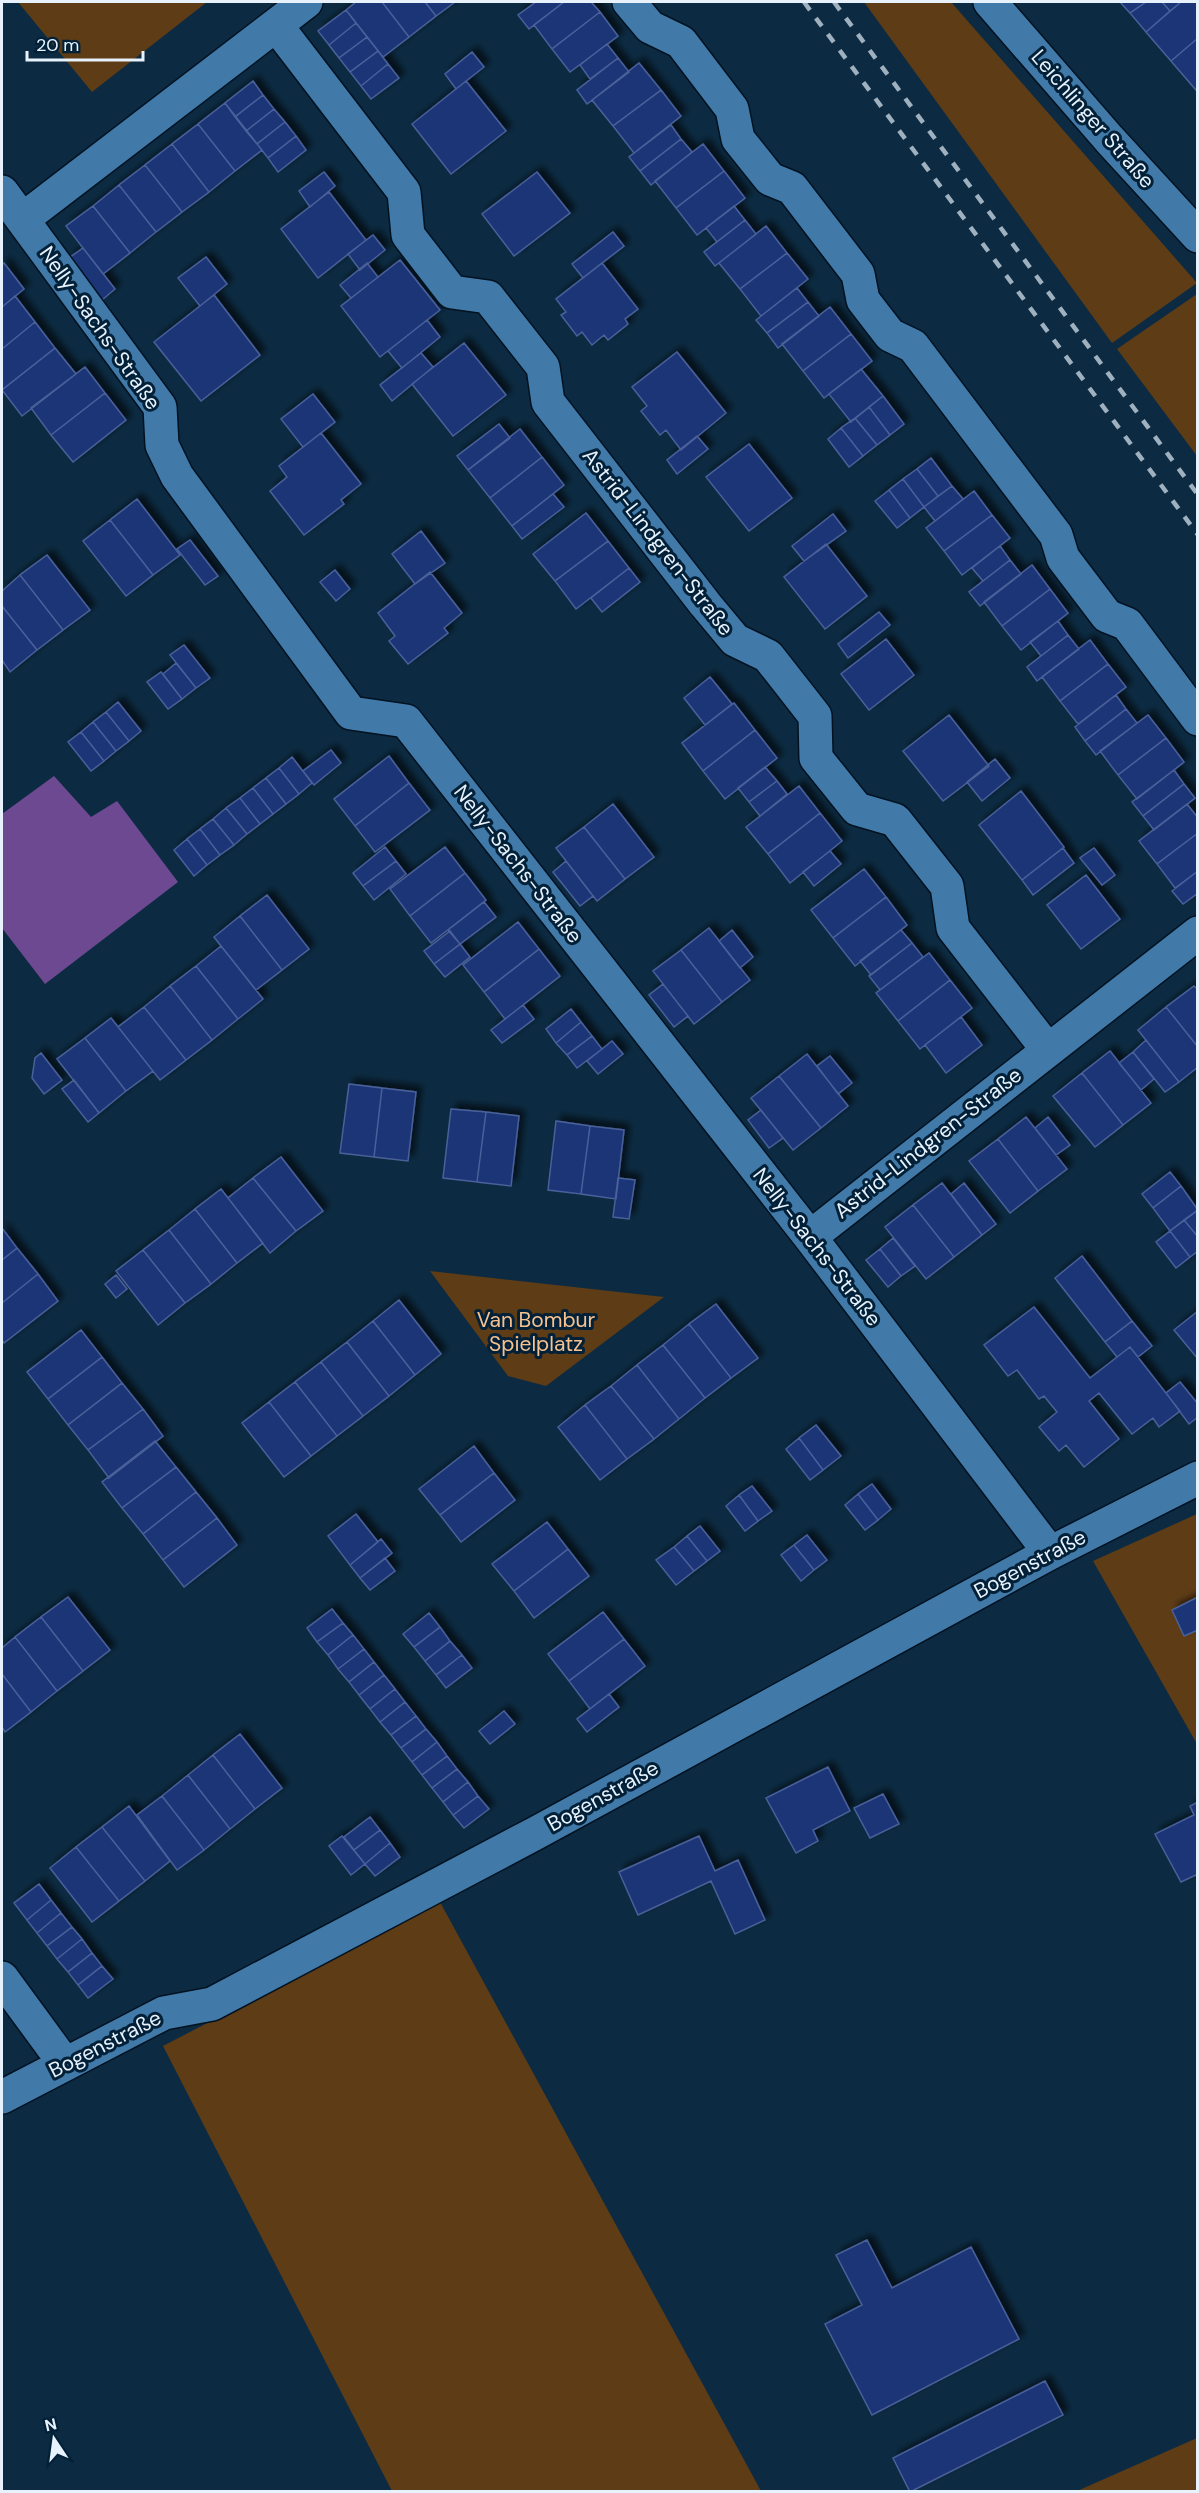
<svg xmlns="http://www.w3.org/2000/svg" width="1199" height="2493" viewBox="0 0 1199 2493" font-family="'DM Sans',sans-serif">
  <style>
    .green { fill: #5e3c16 }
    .water { fill: #6d4991 }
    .building { fill: #1c3476; stroke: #49619a; stroke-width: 1.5; filter: url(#shadow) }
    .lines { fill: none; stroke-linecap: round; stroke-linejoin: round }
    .minor-casing { stroke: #031221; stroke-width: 36 }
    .minor { stroke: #417aa9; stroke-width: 33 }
    .rail { stroke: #9fb0bf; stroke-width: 4.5; stroke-dasharray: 10 10; stroke-linecap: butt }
    .labels { text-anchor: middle; stroke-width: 6; stroke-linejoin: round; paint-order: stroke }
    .street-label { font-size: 21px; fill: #e7f2fd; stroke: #022138 }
    .park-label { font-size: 21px; fill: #f6c28f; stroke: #022138 }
  </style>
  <defs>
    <filter id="shadow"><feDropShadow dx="5.5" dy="-5.5" stdDeviation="3" flood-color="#0009"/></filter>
  </defs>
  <rect width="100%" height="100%" fill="#0c2b42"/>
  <path class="green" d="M18,2H207L92,92Z
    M864,2H951L1197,283L1112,343Z
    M1197,294V456L1117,349Z
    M430,1271L664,1297L546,1386L508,1376Z
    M1197,1514V1744L1093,1561Z
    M440,1902L761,2491H392L163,2046Z
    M1197,2438V2491H1077Z"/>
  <path class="water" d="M54,776L91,817L117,801L178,882L45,984L2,928V814Z"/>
  <path class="building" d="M356,2H382L409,37L383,57L346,10Z
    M382,2H425L436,16L409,37Z
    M425,2H455L436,16Z
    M536,2H564L529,29L518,15Z
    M564,2H591L600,12L552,49L534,25Z
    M1120,2H1146L1130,13Z
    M1146,2H1162L1170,11L1146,32L1130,13Z
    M1162,2H1181L1170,11Z
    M1181,2H1198V38L1171,61L1146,32Z
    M346,10L356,23L329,45L318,31Z
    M600,12L618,36L570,72L552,49Z
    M356,23L367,37L339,58L329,45Z
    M367,37L378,51L350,72L339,58Z
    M1198,38V89L1196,90L1171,61Z
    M607,44L618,58L590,79L580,65Z
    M378,51L388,64L361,86L350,72Z
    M472,52L484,67L456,89L445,74Z
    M618,58L629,72L587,104L577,90Z
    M639,63L661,90L613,126L592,100Z
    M388,64L399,78L371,99L361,86Z
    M253,81L263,95L235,117L225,103Z
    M466,81L506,131L451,174L412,124Z
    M661,90L681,116L634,153L613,126Z
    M263,95L274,109L246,131L235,117Z
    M225,103L262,150L235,171L198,124Z
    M274,109L285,122L257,144L246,131Z
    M285,122L296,136L268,158L257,144Z
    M198,124L235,171L209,192L172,144Z
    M671,125L681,139L640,171L629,157Z
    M296,136L306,150L278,172L268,158Z
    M681,139L692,152L651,185L640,171Z
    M172,144L209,192L182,212L145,165Z
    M703,144L724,171L676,208L655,181Z
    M145,165L182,212L156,232L119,185Z
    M724,171L745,198L697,235L676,208Z
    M324,172L335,186L310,207L299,191Z
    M537,172L570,213L514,256L482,214Z
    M119,185L156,232L130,253L93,206Z
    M329,192L366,240L318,278L281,229Z
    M93,206L130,253L103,274L66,226Z
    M734,206L745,220L717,242L706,228Z
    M745,220L756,234L715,266L704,252Z
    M766,226L787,253L740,289L719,263Z
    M613,232L624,246L583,278L572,264Z
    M373,235L385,250L360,270L348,254Z
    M83,248L115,289L102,300L69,258Z
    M787,253L808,279L761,316L740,289Z
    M206,257L227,284L200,306L178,278Z
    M400,260L440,310L380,357L341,306Z
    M4,263L24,289L2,307V265Z
    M367,263L378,277L351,298L340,285Z
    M602,263L638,309L625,319L628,324L608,340L604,335L592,345L582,332L577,336L561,315L566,312L556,299Z
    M797,288L808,302L767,333L756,320Z
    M214,295L260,355L201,401L154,342Z
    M15,296L35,322L2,349V307Z
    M808,302L819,316L778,348L767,333Z
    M830,307L851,334L803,371L782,344Z
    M427,320L440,337L402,368L388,351Z
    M35,322L55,348L2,390V349Z
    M851,334L872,361L824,398L803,371Z
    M464,343L506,395L453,436L412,384Z
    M55,348L76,374L22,416L2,390Z
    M677,352L726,413L681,450L666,430L660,435L641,411L647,406L632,387Z
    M421,353L433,367L392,401L380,385Z
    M85,367L105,393L51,435L31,408Z
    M861,369L883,396L851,422L829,394Z
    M105,393L126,420L73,462L51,435Z
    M313,394L335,422L303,447L281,419Z
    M883,396L904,424L890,435L869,407Z
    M869,407L890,435L877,445L855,418Z
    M855,418L877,445L863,456L841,428Z
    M499,424L510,438L468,470L457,456Z
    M841,428L863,456L849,467L828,439Z
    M520,429L542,457L490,498L468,470Z
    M321,433L361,484L341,500L344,504L304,535L270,491L287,477L279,466Z
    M697,436L708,449L677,474L667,460Z
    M749,444L792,498L749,531L706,477Z
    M542,457L564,485L512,526L490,498Z
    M931,458L952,486L938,496L917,469Z
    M917,469L938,496L924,507L903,479Z
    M903,479L924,507L910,518L889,490Z
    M952,486L963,499L935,521L924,507Z
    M889,490L910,518L897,528L875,501Z
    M974,491L992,515L944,551L926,528Z
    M553,494L564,507L522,539L512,526Z
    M137,499L180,555L153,575L110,520Z
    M586,513L608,541L555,581L533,554Z
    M833,514L846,531L804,561L792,546Z
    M992,515L1010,538L962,575L944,551Z
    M110,520L153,575L126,596L83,541Z
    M421,531L445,563L415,584L392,554Z
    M190,540L218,576L205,585L177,549Z
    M608,541L629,568L576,609L555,581Z
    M826,544L867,596L825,629L784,577Z
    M1000,546L1010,560L983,581L972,568Z
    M47,555L90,610L63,630L20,575Z
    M1010,560L1021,574L980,606L969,592Z
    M1032,565L1050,589L1002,626L984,602Z
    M629,568L640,582L602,612L591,598Z
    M335,570L350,589L336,601L320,582Z
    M430,572L462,613L444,628L448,633L408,664L389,641L395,636L378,613Z
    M20,575L63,630L37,650L2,606V591Z
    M1050,589L1068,613L1021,650L1002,626Z
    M2,606L37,650L10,672L2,660Z
    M879,612L890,625L848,658L838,644Z
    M1058,621L1068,635L1041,656L1030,642Z
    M1068,635L1079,649L1037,681L1027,667Z
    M886,639L914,675L869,710L841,674Z
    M1090,640L1108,664L1060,701L1042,677Z
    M184,645L210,678L196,688L170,655Z
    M176,663L196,688L182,699L163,674Z
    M1108,664L1126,687L1078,724L1060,701Z
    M161,672L182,699L168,709L147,682Z
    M710,677L732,704L705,725L684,698Z
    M1116,695L1126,709L1085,741L1075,727Z
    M118,702L141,731L129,741L106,712Z
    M734,703L755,730L703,771L682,743Z
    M1126,709L1137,723L1096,755L1085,741Z
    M106,712L129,741L116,751L93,722Z
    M949,715L989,766L943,801L903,751Z
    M1148,715L1166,738L1118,775L1100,751Z
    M93,722L116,751L104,761L81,732Z
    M755,730L777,758L725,799L703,771Z
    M81,732L104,761L91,771L68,742Z
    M1166,738L1184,762L1137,799L1118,775Z
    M331,750L341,763L314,785L303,771Z
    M389,756L409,783L355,826L334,799Z
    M292,757L312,783L299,794L279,768Z
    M995,759L1010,778L982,801L967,782Z
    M765,767L777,781L749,802L738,788Z
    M279,768L299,794L286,804L266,778Z
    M1174,770L1184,784L1143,816L1132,802Z
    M266,778L286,804L273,814L253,788Z
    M777,781L787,794L760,816L749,802Z
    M409,783L430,810L375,852L355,826Z
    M1184,784L1195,798L1154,830L1143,816Z
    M799,786L820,813L768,854L746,827Z
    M253,788L273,814L260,824L240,798Z
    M1021,791L1064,847L1022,880L979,825Z
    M240,798L260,824L247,834L226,808Z
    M613,804L654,857L625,879L584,827Z
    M1187,804L1198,818V833L1157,864L1139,841Z
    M226,808L247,834L234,845L213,819Z
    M820,813L842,841L790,883L768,854Z
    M213,819L234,845L220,855L200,829Z
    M584,827L625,879L597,901L556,848Z
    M200,829L220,855L207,865L187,839Z
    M1198,833V871L1175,888L1157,864Z
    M187,839L207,865L194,876L174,850Z
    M385,847L396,861L363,886L353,873Z
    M445,847L465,873L410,916L390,889Z
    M1063,848L1074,863L1033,895L1022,880Z
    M1094,848L1115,875L1102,885L1080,858Z
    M830,851L841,864L814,886L803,872Z
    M396,861L406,874L374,900L363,886Z
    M566,861L593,896L580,906L553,872Z
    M864,869L886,897L833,938L811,910Z
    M1198,871V893L1183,904L1172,891Z
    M465,873L486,900L431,943L410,916Z
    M1086,875L1120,919L1081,949L1047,905Z
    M267,895L309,949L282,970L240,916Z
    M886,897L907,925L855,966L833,938Z
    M484,902L496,917L460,944L448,930Z
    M240,916L282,970L256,990L214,937Z
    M518,922L539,949L484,992L463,965Z
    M709,928L750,980L722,1002L681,950Z
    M732,930L753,957L740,968L719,941Z
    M901,930L912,943L871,975L860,961Z
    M450,931L460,944L434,964L424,951Z
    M912,943L923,957L880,990L869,976Z
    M460,944L470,957L445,977L434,964Z
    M221,946L263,999L238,1019L196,966Z
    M539,949L560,976L505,1019L484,992Z
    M681,950L722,1002L694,1024L653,971Z
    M929,953L950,980L898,1021L876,993Z
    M196,966L238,1019L212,1040L170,986Z
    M950,980L972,1008L920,1049L898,1021Z
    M663,984L688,1016L674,1027L649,995Z
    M170,986L212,1040L186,1060L144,1007Z
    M1194,986L1198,990V1047L1166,1007Z
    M523,1005L534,1019L502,1043L491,1030Z
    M144,1007L186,1060L160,1080L118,1027Z
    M1166,1007L1198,1047V1067L1179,1082L1138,1030Z
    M571,1009L581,1022L556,1043L546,1029Z
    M961,1017L982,1045L946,1073L925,1045Z
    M111,1018L153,1071L126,1091L85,1038Z
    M581,1022L592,1036L567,1055L556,1043Z
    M592,1036L602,1049L577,1068L567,1055Z
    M85,1038L126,1091L99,1113L57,1059Z
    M1146,1040L1179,1082L1165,1092L1133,1052Z
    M612,1041L623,1054L598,1074L587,1061Z
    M1110,1051L1151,1103L1123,1125L1082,1073Z
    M1133,1052L1154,1079L1141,1090L1119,1063Z
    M41,1053L62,1080L44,1094L32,1078L35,1058Z
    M807,1054L848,1106L821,1128L779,1076Z
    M830,1056L852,1083L838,1094L817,1066Z
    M1082,1073L1123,1125L1095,1147L1053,1096Z
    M779,1076L821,1128L793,1150L751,1098Z
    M74,1080L99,1113L88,1122L62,1089Z
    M349,1084L382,1088L374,1157L340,1153Z
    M382,1088L416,1092L408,1161L374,1157Z
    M451,1109L486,1112L477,1182L443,1178Z
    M761,1110L783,1138L769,1148L748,1120Z
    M486,1112L519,1116L511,1186L477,1182Z
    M1026,1117L1067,1169L1038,1191L998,1139Z
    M1048,1117L1070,1145L1056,1155L1035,1128Z
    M556,1121L590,1126L581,1194L548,1190Z
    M590,1126L624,1130L616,1199L581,1194Z
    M998,1139L1038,1191L1010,1213L969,1161Z
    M281,1157L323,1211L296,1231L253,1178Z
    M1170,1172L1181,1186L1153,1208L1142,1194Z
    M253,1178L296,1231L270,1253L228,1198Z
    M618,1178L635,1180L629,1219L613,1217Z
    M942,1183L982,1235L954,1257L913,1205Z
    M964,1183L996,1224L982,1235L951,1194Z
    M1181,1186L1198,1210L1170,1231L1153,1208Z
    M221,1189L263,1243L237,1263L195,1209Z
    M913,1205L954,1257L926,1279L885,1227Z
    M195,1209L237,1263L211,1284L169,1230Z
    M1198,1210V1237L1184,1220Z
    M1184,1220L1198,1237V1251L1190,1257L1170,1231Z
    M2,1228L17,1248L2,1260Z
    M169,1230L211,1284L185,1303L143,1250Z
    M1170,1231L1190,1257L1176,1268L1156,1242Z
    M893,1238L915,1266L901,1276L880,1249Z
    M17,1248L38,1274L2,1303V1260Z
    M880,1249L901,1276L888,1287L866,1260Z
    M143,1250L185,1303L158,1325L116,1271Z
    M1082,1256L1132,1321L1105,1342L1055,1278Z
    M38,1274L58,1301L4,1343L2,1340V1303Z
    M116,1275L127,1289L116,1298L105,1284Z
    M399,1300L441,1354L415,1375L373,1321Z
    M716,1304L758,1358L731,1378L689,1324Z
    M1034,1307L1090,1378L1130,1347L1180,1411L1159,1427L1153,1418L1132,1434L1099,1393L1089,1401L1119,1439L1084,1467L1066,1445L1059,1451L1039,1427L1057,1412L1044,1396L1039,1399L1017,1370L1008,1376L984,1345Z
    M1198,1311V1359L1174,1330Z
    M373,1321L415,1375L389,1396L347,1342Z
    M1132,1321L1152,1346L1138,1357L1130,1347L1117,1357L1105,1342Z
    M689,1324L731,1378L705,1398L663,1345Z
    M81,1330L102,1357L48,1399L27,1372Z
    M347,1342L389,1396L363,1416L321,1362Z
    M663,1345L705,1398L679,1419L637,1365Z
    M102,1357L122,1383L68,1425L48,1399Z
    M321,1362L363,1416L337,1436L295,1382Z
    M637,1365L679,1419L654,1439L611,1386Z
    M295,1382L337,1436L311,1456L269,1402Z
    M1180,1382L1198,1404V1417L1189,1424L1166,1393Z
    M122,1383L143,1409L88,1450L68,1425Z
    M611,1386L654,1439L627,1459L585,1405Z
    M269,1402L311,1456L284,1477L242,1423Z
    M585,1405L627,1459L600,1480L558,1427Z
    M143,1409L163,1436L109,1478L88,1450Z
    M816,1425L841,1456L823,1470L799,1438Z
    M799,1438L823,1470L810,1480L786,1449Z
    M155,1441L176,1467L122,1508L102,1482Z
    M474,1446L494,1473L440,1515L419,1489Z
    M176,1467L196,1492L143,1534L122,1508Z
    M494,1473L515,1500L461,1542L440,1515Z
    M872,1484L891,1509L878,1520L858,1494Z
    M752,1486L772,1511L758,1521L739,1495Z
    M196,1492L217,1518L163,1560L143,1534Z
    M858,1494L878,1520L865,1530L845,1505Z
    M739,1495L758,1521L745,1531L726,1506Z
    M356,1514L378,1542L350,1565L328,1536Z
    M217,1518L237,1545L184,1587L163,1560Z
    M547,1522L568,1549L514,1591L492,1564Z
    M700,1526L720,1551L707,1561L687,1536Z
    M807,1535L827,1560L814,1570L794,1545Z
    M687,1536L707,1561L694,1571L674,1547Z
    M381,1539L392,1553L360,1578L350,1565Z
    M794,1545L814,1570L801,1581L781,1555Z
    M674,1547L694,1571L676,1585L656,1560Z
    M568,1549L589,1576L534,1618L514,1591Z
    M385,1558L395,1571L370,1590L360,1578Z
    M68,1597L110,1650L83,1671L41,1617Z
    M1198,1597V1630L1184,1636L1172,1610Z
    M332,1609L343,1623L317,1642L307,1628Z
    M603,1612L624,1639L569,1681L548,1654Z
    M429,1613L440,1627L414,1647L403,1634Z
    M41,1617L83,1671L57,1691L15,1637Z
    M343,1623L353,1635L328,1655L317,1642Z
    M440,1627L450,1641L425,1661L414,1647Z
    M353,1635L364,1649L338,1669L328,1655Z
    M15,1637L57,1691L31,1712L2,1674V1648Z
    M624,1639L645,1666L590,1709L569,1681Z
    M450,1641L462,1655L436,1675L425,1661Z
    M364,1649L374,1662L349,1682L338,1669Z
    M462,1655L472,1668L446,1688L436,1675Z
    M374,1662L384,1675L359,1695L349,1682Z
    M2,1674L31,1712L5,1732L2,1727Z
    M384,1675L395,1689L370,1709L359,1695Z
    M395,1689L405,1702L380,1722L370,1709Z
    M609,1694L619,1707L587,1732L577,1719Z
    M405,1702L416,1716L391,1735L380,1722Z
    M504,1711L515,1724L490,1744L479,1731Z
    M416,1716L426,1729L401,1748L391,1735Z
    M426,1729L437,1742L412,1762L401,1748Z
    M240,1734L282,1788L255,1809L213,1755Z
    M437,1742L447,1756L422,1775L412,1762Z
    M213,1755L255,1809L230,1829L188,1775Z
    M447,1756L457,1769L432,1788L422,1775Z
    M828,1767L850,1811L813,1830L818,1841L796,1853L766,1798Z
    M457,1769L468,1782L443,1802L432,1788Z
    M188,1775L230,1829L204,1850L162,1796Z
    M468,1782L478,1796L453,1815L443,1802Z
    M883,1794L899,1824L870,1838L854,1808Z
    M162,1796L204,1850L177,1870L137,1815Z
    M478,1796L489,1809L464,1828L453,1815Z
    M1198,1802V1874L1181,1882L1155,1834L1194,1815L1190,1806Z
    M129,1806L170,1861L145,1881L102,1827Z
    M370,1817L380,1830L354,1850L344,1837Z
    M102,1827L145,1881L119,1901L76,1847Z
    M380,1830L390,1843L365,1864L354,1850Z
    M342,1836L365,1864L351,1875L329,1846Z
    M699,1836L715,1871L738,1860L765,1920L735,1934L711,1881L638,1915L619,1872Z
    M390,1843L400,1857L375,1876L365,1864Z
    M76,1847L119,1901L92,1922L50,1868Z
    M39,1884L51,1900L27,1920L14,1903Z
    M51,1900L61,1913L37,1933L27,1920Z
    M61,1913L72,1927L47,1946L37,1933Z
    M72,1927L82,1939L57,1959L47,1946Z
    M82,1939L92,1953L68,1972L57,1959Z
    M92,1953L102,1966L78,1985L68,1972Z
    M102,1966L113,1979L88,1998L78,1985Z
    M867,2240L892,2288L971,2247L1019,2339L872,2415L825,2324L862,2305L836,2255Z
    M1045,2381L1063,2415L910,2492L893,2458Z"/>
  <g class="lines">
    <defs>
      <path id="minor" d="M629,2L650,27L681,42L732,109L738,139L770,179L792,188L858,274L863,300L890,335L913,346L1056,535L1063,558L1107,616L1127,624L1198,719
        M990,2L1109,139L1198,236
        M276,25L404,192L408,235L452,292L488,297L543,367L548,402L705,604L735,640L768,656L815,716L816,758L857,809L895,820L947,886L953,928L1047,1049
        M2,192L160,407L162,445L177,476L351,713L406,721L810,1237L1050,1553
        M23,219L306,2
        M810,1237L1198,933
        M2,1978L65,2064
        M2,2097L164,2013L212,2004L536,1833L1050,1553L1198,1478"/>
    </defs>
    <use href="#minor" class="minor-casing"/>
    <use href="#minor" class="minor"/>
    <path class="rail" d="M804,2L1198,535
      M834,2L1198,495"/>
  </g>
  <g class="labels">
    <g class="street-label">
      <text transform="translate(1093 119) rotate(49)" y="7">Leichlinger Straße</text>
      <text transform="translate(100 328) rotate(55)" y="7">Nelly-Sachs-Straße</text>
      <text transform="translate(658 542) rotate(52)" y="7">Astrid-Lindgren-Straße</text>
      <text transform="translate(518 864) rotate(52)" y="7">Nelly-Sachs-Straße</text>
      <text transform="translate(928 1143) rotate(-38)" y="7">Astrid-Lindgren-Straße</text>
      <text transform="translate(817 1247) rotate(52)" y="7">Nelly-Sachs-Straße</text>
      <text transform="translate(1030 1564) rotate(-28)" y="7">Bogenstraße</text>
      <text transform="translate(603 1796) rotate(-29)" y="7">Bogenstraße</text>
      <text transform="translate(105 2044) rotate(-27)" y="7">Bogenstraße</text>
    </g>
    <g class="park-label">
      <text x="536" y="1327">Van Bombur<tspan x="536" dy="24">Spielplatz</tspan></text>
    </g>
  </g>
  <rect width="1199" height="2493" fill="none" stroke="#e7f2fd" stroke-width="6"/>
  <g transform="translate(54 2439) rotate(347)" stroke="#022138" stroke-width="4.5" paint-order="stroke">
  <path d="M0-4.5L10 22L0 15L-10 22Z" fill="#e7f2fd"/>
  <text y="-9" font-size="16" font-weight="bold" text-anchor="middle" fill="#e7f2fd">N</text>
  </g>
  <path d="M27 51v9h116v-9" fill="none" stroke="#e7f2fd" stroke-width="3"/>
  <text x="36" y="51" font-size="18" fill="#e7f2fd" stroke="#022138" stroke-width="4.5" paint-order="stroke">20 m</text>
</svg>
